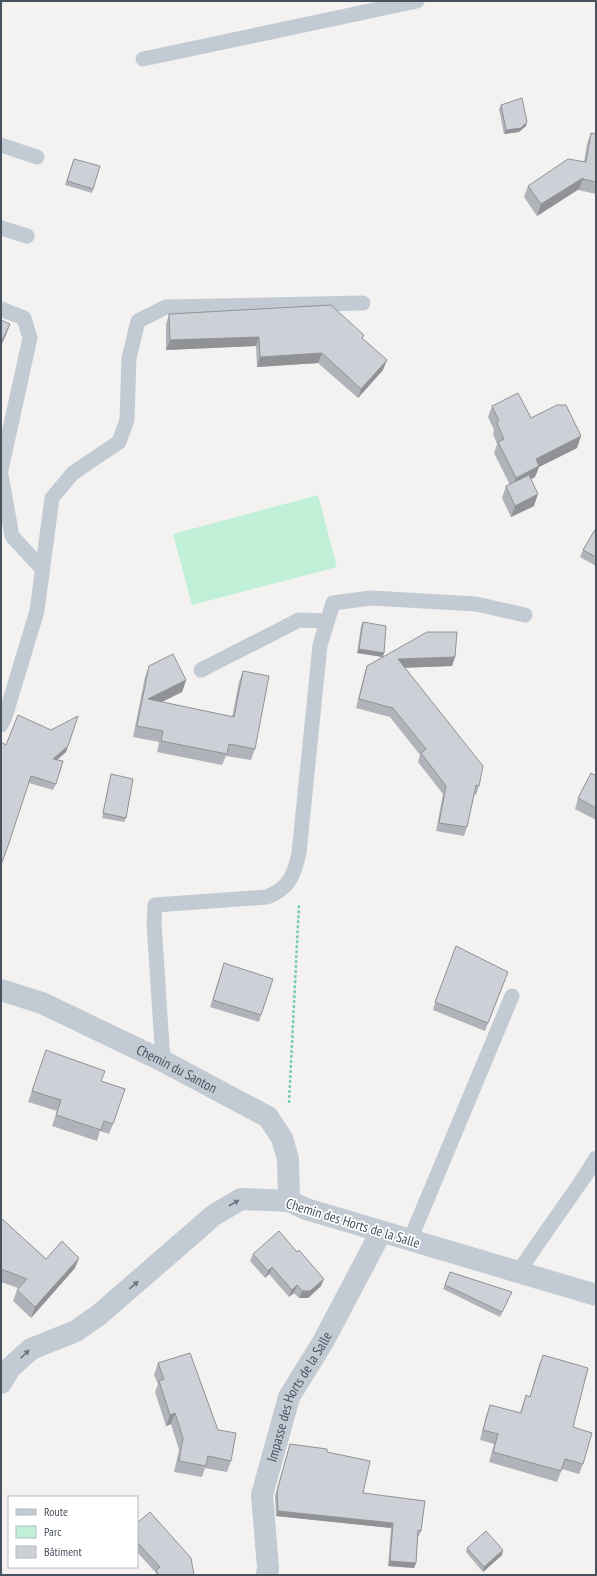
<svg xmlns="http://www.w3.org/2000/svg" width="597" height="1576" viewBox="0 0 597 1576" font-family="'PT Sans Narrow',sans-serif">
  <style>
    .park { fill: #c1f0d9 }
    .lines { fill: none; stroke-linecap: round; stroke-linejoin: round }
    .path { stroke: #79ceaf; stroke-width: 2.5; stroke-dasharray: 3 2; stroke-linecap: butt }
    .service { stroke: #c2cad3; stroke-width: 15 }
    .minor { stroke: #c2cad3; stroke-width: 22 }
    .wall { fill: #b0b3b9 }
    .shaded-wall { fill: #909296 }
    .building { fill: #cdd0d7; stroke: #909296 }
    .oneway { fill: #6d7682 }
    .labels { text-anchor: middle; stroke-width: 3.5; stroke-linejoin: round; paint-order: stroke }
    .street-label { font-size: 14px; fill: #49525f; stroke: #fff }
  </style>
  <rect width="100%" height="100%" fill="#f4f2f1"/>
  <path class="park" d="M318,495L337,567L192,605L173,534Z"/>
  <g class="lines">
    <path class="path" d="M289,1103L299,904"/>
    <path class="service" d="M143,59L417,1
      M1,145L37,157
      M1,228L27,236
      M1,309L24,318L30,338L1,470
      M1,475L12,536L43,570
      M201,670L299,620L327,621
      M1,725L5,717L37,611L52,498L73,473L119,442L127,420L129,358L138,321L166,307L363,303
      M163,1061L154,923L155,905L267,897C289,888 294,876 299,853L320,645L333,603L371,598L476,604L525,615
      M410,1240L512,996
      M518,1272L585,1176L596,1158"/>
    <g class="minor">
      <path id="s1" d="M1,990L42,1003L163,1061L268,1117L282,1138L288,1159L289,1201"/>
      <path d="M1,1383L10,1368L31,1349L76,1331L100,1314L214,1215L241,1199L289,1201L306,1209L596,1295"/>
      <path id="s2" d="M267,1575L268,1568L262,1495L289,1397L323,1342L381,1232"/>
    </g>
  </g>
  <path class="wall" d="M501,105L526,126L519,132L504,134L499,109Z
    M591,133L596,134V194L578,190L579,189L537,216L524,197L528,186L584,162L587,144Z
    M74,159L93,189L92,193L65,185Z
    M169,314L364,335L362,338L383,370L358,398L318,363L257,367L256,346L166,350V324Z
    M492,406L531,418L577,448L539,467L535,477L531,479L534,506L511,517L502,498L506,486L510,485L494,453L497,444L493,434L494,430L488,417Z
    M596,528V566L580,557L583,550Z
    M363,622L383,657H455L452,666L404,668L479,786L476,795L474,794L467,827L464,836L436,831L443,794L418,762L420,755L390,717L356,708L364,675L367,666L383,657L357,653L361,626Z
    M149,666L186,680L182,692L161,702L232,717L239,682L243,671L255,749L251,760L226,756L222,765L157,752L159,742L133,737L145,677Z
    M6,745L68,746L66,752L57,760L56,784L53,790L29,783Z
    M111,774L126,818L124,822L102,818L110,778Z
    M596,776V820L575,809L578,798Z
    M224,963L261,1015L259,1022L210,1007Z
    M505,980L485,1031L433,1010L435,1002Z
    M46,1050L101,1081L113,1124L109,1134L100,1131L97,1141L52,1126L57,1111L28,1102Z
    M1,1218L46,1259L75,1268L31,1318L13,1301L17,1290L18,1288L1,1282Z
    M253,1254L321,1286L308,1298H299L294,1293L289,1297L269,1274L265,1278L250,1261Z
    M450,1272L512,1292L500,1317L443,1289Z
    M543,1355L573,1427L583,1464L579,1474L562,1469L557,1482L489,1462L494,1444L480,1440L486,1416L490,1405L520,1413L526,1395L530,1396L539,1365Z
    M158,1363L218,1430L231,1461L227,1472L205,1468L202,1477L174,1472L179,1450L171,1424L166,1426L155,1392L158,1384L154,1375Z
    M290,1444L327,1452L363,1493L421,1531L419,1536H418L416,1563L414,1568L388,1566L391,1528L276,1516L275,1496Z
    M137,1523L194,1575H155L156,1573L137,1552Z
    M467,1548L502,1555L483,1572L466,1552Z"/>
  <path class="shaded-wall" d="M527,122L526,126L519,132L504,134L506,130Z
    M583,178L579,189L537,216L541,204Z
    M10,324L6,335L1,346V343Z
    M259,337L256,346L166,350L170,340Z
    M322,353L318,363L257,367L260,357Z
    M387,360L383,370L358,398L361,389Z
    M581,436L577,448L539,467L535,477L512,489L516,478L536,459Z
    M538,494L534,506L511,517L515,506Z
    M359,649L384,653L383,657L357,653Z
    M455,657L452,666L394,668L398,659Z
    M186,680L182,692L144,711L148,699Z
    M68,746L66,752L50,766L53,759Z
    M79,1258L75,1268L31,1318L35,1307Z
    M272,1267L269,1274L265,1278L268,1271Z
    M324,1279L321,1286L308,1298H299L302,1291Z
    M297,1285L294,1293L289,1297L292,1290Z
    M175,1413L171,1424L166,1426L170,1415Z
    M278,1511L393,1523L391,1528L276,1516Z
    M503,1550L502,1555L483,1572L484,1567Z
    M390,1561L416,1563L414,1568L388,1566Z"/>
  <path class="building" d="M522,98L527,122L521,128L506,130L501,105Z
    M591,133L596,134V182L583,179V178L541,204L528,186L568,159L586,162Z
    M74,159L100,166L93,189L67,181Z
    M331,305L364,335L362,338L387,360L361,389L322,353L260,357L259,337L170,340L169,314Z
    M1,320L10,324L1,343Z
    M518,393L531,418L557,405H566L581,436L536,459L539,466L516,478L498,442L504,439L497,423L499,421L492,406Z
    M529,475L538,494L515,506L506,486Z
    M596,528V557L583,550Z
    M363,622L386,626L384,653L359,649Z
    M427,632H457L455,657L398,659L483,766L479,786L476,785L467,827L439,823L446,786L421,753L426,749L393,708L359,699L367,666Z
    M173,654L186,680L148,699L234,717L243,671L269,676L255,749L229,744L227,754L161,741L163,731L137,726L149,666Z
    M18,715L51,730L78,716L68,746L53,759L63,761L56,784L31,776L9,843L1,865V742L6,745Z
    M591,773L596,776V808L578,798Z
    M111,774L133,779L126,818L103,813Z
    M456,946L508,972L488,1023L435,1002Z
    M224,963L273,979L261,1015L213,1000Z
    M46,1050L105,1071L101,1081L125,1089L113,1124L104,1121L101,1130L56,1115L61,1100L32,1091Z
    M1,1218L46,1259L62,1241L79,1258L35,1307L17,1290L27,1279L1,1269Z
    M279,1231L297,1252L299,1250L324,1279L310,1291H302L297,1285L292,1290L272,1267L268,1271L253,1254Z
    M450,1272L512,1292L502,1312L445,1285Z
    M190,1353L218,1430L236,1433L231,1461L208,1456L206,1466L179,1461L183,1438L175,1413L170,1415L159,1381L164,1379L158,1363Z
    M543,1355L588,1368L573,1427L592,1433L583,1464L565,1459L561,1471L493,1452L498,1434L483,1430L490,1405L521,1413L526,1395L530,1397Z
    M290,1444L327,1449V1452L370,1461L363,1493L425,1501L421,1531L418,1530L416,1563L390,1561L393,1523L278,1511L277,1491Z
    M150,1512L191,1558L194,1575H160L156,1571L160,1567L137,1542V1523Z
    M486,1531L503,1550L484,1567L467,1548Z"/>
  <defs><path id="oneway-solid" d="M-6-.8H1V-3.2L6.5 0L1 3.2V.8H-6Z"/></defs>
  <g class="oneway">
    <use href="#oneway-solid" transform="translate(234 1203) rotate(-30)"/>
    <use href="#oneway-solid" transform="translate(134 1285) rotate(-41)"/>
    <use href="#oneway-solid" transform="translate(25 1354) rotate(-43)"/>
  </g>
  <g class="labels">
    <g class="street-label">
      <text dy="5" stroke="none"><textPath href="#s1" startOffset="193">Chemin du Santon</textPath></text>
      <text transform="translate(353 1223) rotate(17)" y="5">Chemin des Horts de la Salle</text>
      <text dy="5" stroke="none"><textPath href="#s2" startOffset="186">Impasse des Horts de la Salle</textPath></text>
    </g>
  </g>
  <rect width="597" height="1576" fill="none" stroke="#49525f" stroke-width="4"/>
  <rect x="8" y="1496" width="130" height="72" fill="#ffffff" stroke="#b6babf"/>
  <rect x="16" y="1509" width="20" height="6" fill="#c2cad3" stroke="#b6babf"/>
  <text x="44" y="1516" font-size="12" fill="#49525f">Route</text>
  <rect x="16" y="1526" width="20" height="12" fill="#c1f0d9" stroke="#b6babf"/>
  <text x="44" y="1536" font-size="12" fill="#49525f">Parc</text>
  <rect x="16" y="1546" width="20" height="12" fill="#cdd0d7" stroke="#b6babf"/>
  <text x="44" y="1556" font-size="12" fill="#49525f">Bâtiment</text>
</svg>
